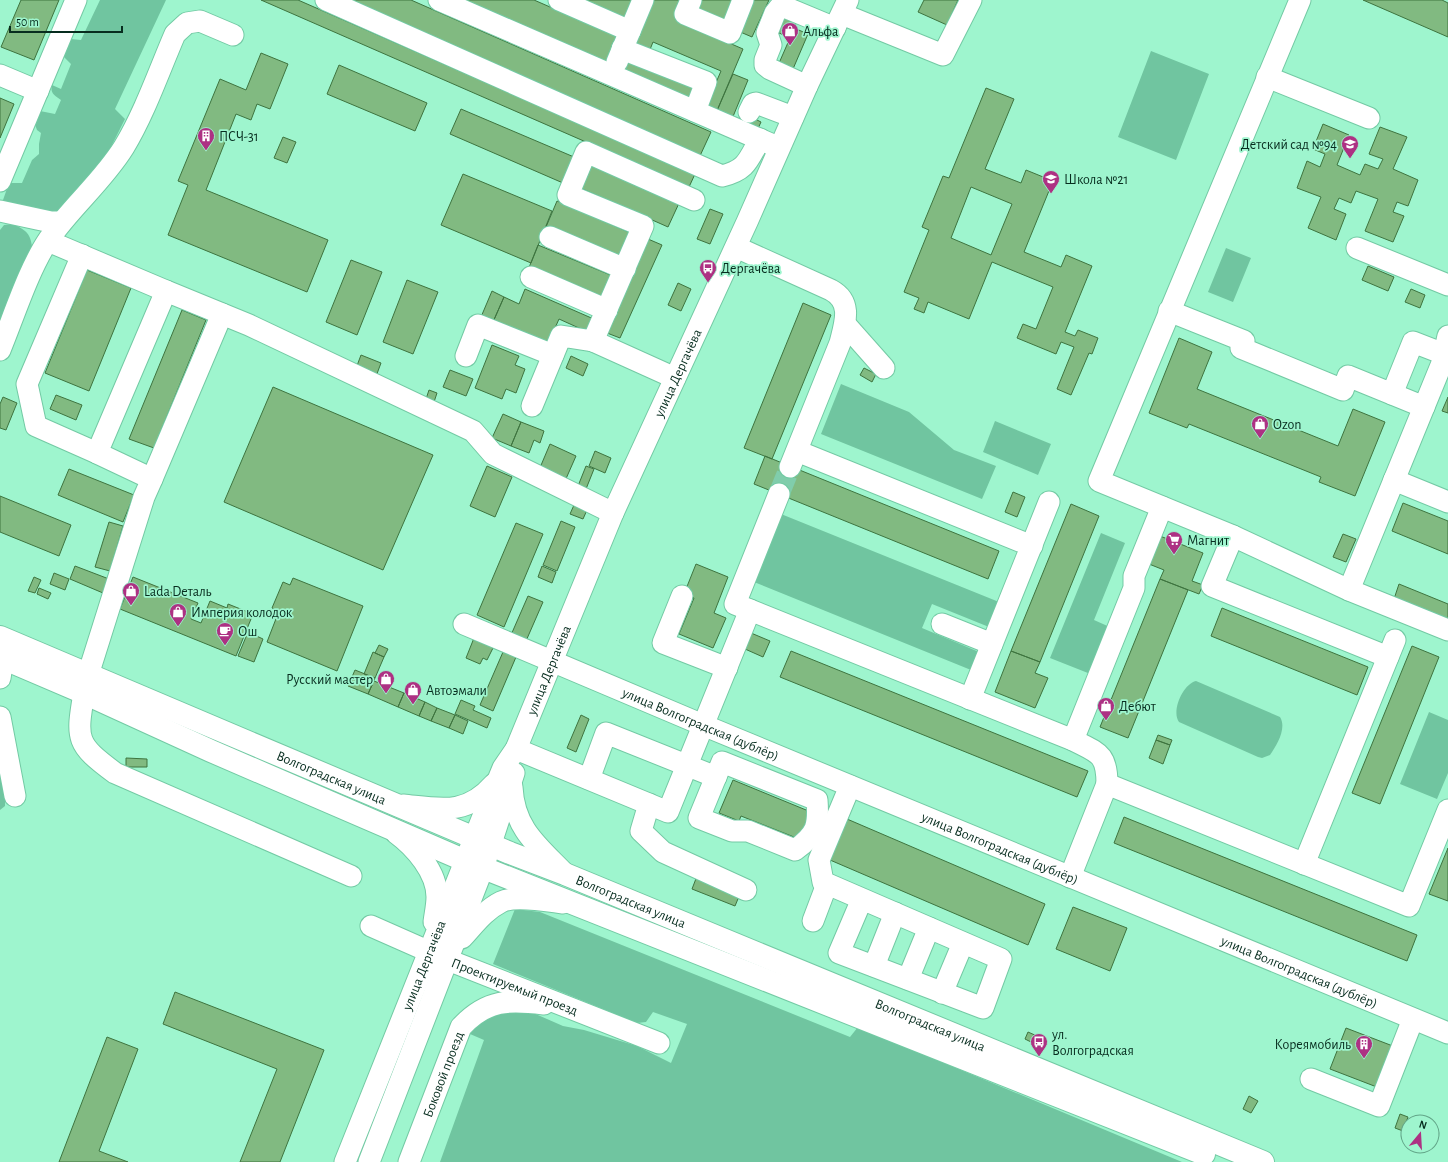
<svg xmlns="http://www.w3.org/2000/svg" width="1448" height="1162" viewBox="0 0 1448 1162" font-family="'Alegreya Sans',sans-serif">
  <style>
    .green { fill: #70c5a0 }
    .building { fill: #81ba81; stroke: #3e743f; fill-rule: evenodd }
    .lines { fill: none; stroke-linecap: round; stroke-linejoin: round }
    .minor-tunnel { stroke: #80cdab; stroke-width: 21; stroke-dasharray: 21 10; stroke-linecap: butt }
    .minor-casing { stroke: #73caa4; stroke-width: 23 }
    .major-casing { stroke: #73caa4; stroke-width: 24 }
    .minor { stroke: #fff; stroke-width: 21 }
    .major { stroke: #fff; stroke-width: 22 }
    .labels { text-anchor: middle; stroke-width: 3.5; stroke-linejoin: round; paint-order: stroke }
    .poi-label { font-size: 14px; fill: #072d1f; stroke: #9ef5ce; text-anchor: start }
    .street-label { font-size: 14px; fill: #072d1f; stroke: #9ef5ce }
  </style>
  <rect width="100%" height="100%" fill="#9ef5ce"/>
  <path class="green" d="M100,0H166L115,109L125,119L102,165L59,214L8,208L3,200L9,183H22L32,160L39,154V144L41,133L37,130L34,122L40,111L55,114L61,100C54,95 50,93 52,85L61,89L71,64L64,57V53L71,39L81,40Z
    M1151,51L1209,74L1176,160L1118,137Z
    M13,224C25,230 30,232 32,246L0,320V230L4,225Z
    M1226,248L1251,258L1233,302L1208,292Z
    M841,384L909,412L954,450L996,466L982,499L821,434Z
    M995,421L1051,444L1038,475L983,452Z
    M781,514L999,602L989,627L932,604L922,628L979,652L971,670L754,582Z
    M1101,533L1125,543L1094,620L1112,628L1093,675L1050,658Z
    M1196,681L1280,717C1287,728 1277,745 1270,755L1262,758L1258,757L1179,722C1171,711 1183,684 1196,681Z
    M1429,712L1448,720V773L1437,799L1400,784Z
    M0,777L5,782V806L0,810Z
    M515,909L540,912L850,1037L858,1027L1182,1162H440L484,1040L470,1034L479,1022L507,1009L531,1012L563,1026L584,1030L637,1046L671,1063L687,1024L653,1012L646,1022L637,1023L493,964Z"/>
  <path class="building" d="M21,0H59L34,60L1,47Z
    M261,0H298L695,174L689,187Z
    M341,0H411L711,132L699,158Z
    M465,0H534L621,38L610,64Z
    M577,0H635L626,21Z
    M652,0H684L676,20L743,49L716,113L705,108L721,71L653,42L649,52L633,44Z
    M702,0H733L722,25L696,14Z
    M752,0H769L752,37L738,31Z
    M924,0H958L947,25L918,12Z
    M1363,0H1442L1448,3V37Z
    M786,11L799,17L794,28L808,34L790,76L776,70L790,38L777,32Z
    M261,53L288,64L270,109L257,104L251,120L236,114L206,190L328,240L307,292L168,235L188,185L178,181L220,79L246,90Z
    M629,59L696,87L691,99L624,71Z
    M339,65L427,103L415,131L327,94Z
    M733,74L748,80L732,119L716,113Z
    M986,88L1014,99L985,169L1021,183L1026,170L1053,181L1024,252L1061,267L1066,255L1092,266L1065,332L1075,336L1078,330L1098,338L1092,354L1089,353L1071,395L1057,389L1074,347L1061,342L1056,354L1017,338L1023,324L1036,329L1053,287L992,262L969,319L928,302L924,313L914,309L919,298L904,292L929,230L922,227L943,176L949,178ZM971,187L1012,204L991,255L951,238Z
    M0,98L14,104L0,138Z
    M461,109L574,157L563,183L450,134Z
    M753,118L761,122L755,135L748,131Z
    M1323,124L1349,135L1337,165L1360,175L1365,164L1378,169L1383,159L1369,154L1380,127L1407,137L1393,169L1418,180L1408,206L1397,202L1393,212L1404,216L1393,242L1365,231L1378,199L1356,191L1351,203L1339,198L1334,209L1346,214L1336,240L1308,228L1321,197L1297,188L1307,161L1320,167L1325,154L1313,149Z
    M283,137L296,142L287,163L274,158Z
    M590,161L680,201L668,227L578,187Z
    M463,174L552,211L531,263L441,225Z
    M557,201L631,233L620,259L546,227Z
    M710,209L723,214L710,244L697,239Z
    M648,239L662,245L620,338L607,333Z
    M538,245L613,276L603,301L528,270Z
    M351,260L382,272L357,335L326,322Z
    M1368,266L1394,277L1388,291L1362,280Z
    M87,270L131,288L89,391L45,373Z
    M407,280L438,292L413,354L383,342Z
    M678,283L691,289L681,311L668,305Z
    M525,289L596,320L590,333L559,319L547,346L493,322L504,297L519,304Z
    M1411,289L1425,295L1420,308L1405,302Z
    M492,291L504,297L493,322L481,317Z
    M803,303L831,315L772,459L744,448Z
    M182,310L206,320L154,448L129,439Z
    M1179,338L1212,352L1197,389L1338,446L1353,409L1385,422L1355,496L1319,482L1321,477L1189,424L1187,428L1149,413Z
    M492,345L519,356L515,365L525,369L516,393L506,389L502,399L475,388Z
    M361,355L381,363L375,379L355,371Z
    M571,356L588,364L583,376L566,368Z
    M864,368L876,374L872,382L860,375Z
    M450,370L473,379L466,396L443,387Z
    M273,387L433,455L383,570L224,502Z
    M429,390L437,393L434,402L426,399Z
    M56,395L82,405L76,420L50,409Z
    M3,397L17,403L6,430L0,428V404Z
    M1448,397V413L1442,411Z
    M503,414L521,422L511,446L492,438Z
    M521,422L544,431L540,443L534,440L529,453L511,446Z
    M550,444L576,456L565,481L539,470Z
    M595,451L611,458L605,473L589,466Z
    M765,456L999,551L988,579L754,484Z
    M487,466L512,477L495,517L470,506Z
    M586,466L594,469L586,489L578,486Z
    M69,469L134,495L123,522L58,495Z
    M1013,492L1025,497L1017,517L1005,512Z
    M0,496L71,525L59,556L0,532Z
    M1403,503L1448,521V554L1392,531Z
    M1071,504L1099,516L1040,662L1011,651Z
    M574,505L587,510L583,519L570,514Z
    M561,521L575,527L557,571L543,565Z
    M109,522L123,526L110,571L95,567Z
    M516,523L543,534L504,627L477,615Z
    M1343,534L1356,539L1346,562L1333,557Z
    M1160,536L1203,553L1192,581L1203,585L1199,594L1160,579L1164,570L1149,564Z
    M696,564L728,577L714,613L726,618L713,648L679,634L694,598L684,594Z
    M75,566L109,579L103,593L70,579Z
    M542,566L556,572L552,583L538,577Z
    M54,573L69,579L65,590L50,584Z
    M34,577L41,580L35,593L28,591Z
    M133,577L198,603L191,619L201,623L210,601L227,608L228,604L253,614L236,656L120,609Z
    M293,578L363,606L337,671L267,642L279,611L272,608L283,582L290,585Z
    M1160,579L1188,590L1128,738L1100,727Z
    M1399,584L1448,604V621L1394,599Z
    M39,588L51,593L48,599L37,594Z
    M528,596L543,602L526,641L511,635Z
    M1222,608L1368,667L1357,695L1211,636Z
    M248,632L263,639L254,662L238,656Z
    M751,633L770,641L763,657L745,649Z
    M474,638L494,646L487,660L483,658L480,664L466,658Z
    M379,645L388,649L384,657L375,653Z
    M1412,646L1439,657L1380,804L1352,793Z
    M791,651L1088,771L1077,797L780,677Z
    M1011,651L1040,662L1035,673L1048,678L1035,708L995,692Z
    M373,652L384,657L375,678L364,674Z
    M503,652L516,657L493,711L480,705Z
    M355,670L375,678L368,694L348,686Z
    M374,681L404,693L398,707L368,694Z
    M404,693L425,702L419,716L398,707Z
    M461,700L475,706L473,710L491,718L487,728L455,714Z
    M425,702L437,708L431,721L419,716Z
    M437,708L455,715L449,728L431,721Z
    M455,715L468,721L463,734L449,728Z
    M581,715L589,719L576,752L567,748Z
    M1158,735L1172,740L1170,745L1156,740Z
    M1156,740L1170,745L1163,764L1149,758Z
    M126,758L147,759V767H126Z
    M733,780L811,812L804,841L741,816L739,821L719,813Z
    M1124,817L1417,935L1407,961L1114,843Z
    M847,819L1045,904L1028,945L830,860Z
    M1448,848V901L1429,894Z
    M697,876L740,894L735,906L692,889Z
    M1073,907L1127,928L1110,971L1056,949Z
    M175,992L324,1050L280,1162H240L277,1069L163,1024Z
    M1346,1028L1398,1048L1382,1089L1330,1069Z
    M1028,1032L1037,1036L1033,1043L1025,1039Z
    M107,1037L138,1049L99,1151L128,1162H59Z
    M1249,1096L1258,1101L1251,1113L1243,1109Z
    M1400,1114L1408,1117L1403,1131L1395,1128Z"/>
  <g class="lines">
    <path class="minor-tunnel" d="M779,494L790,467"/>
    <defs>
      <g id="minor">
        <path d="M326,0L722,176C747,170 748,160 760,139"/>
        <path d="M439,0L773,145"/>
        <path d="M559,0L630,31"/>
        <path d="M691,0L685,14L730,33L743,0"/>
        <path d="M1300,0L1099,481L1233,536L1349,590L1448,630"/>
        <path d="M842,14L943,55L971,0"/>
        <path d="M622,49L706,82L695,111"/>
        <path d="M617,62L643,0"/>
        <path d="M0,75L38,91"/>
        <path d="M1267,77L1369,118"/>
        <path d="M807,86L770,69L765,65V60L771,45L767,33L775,13L779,8H787L835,28"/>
        <path d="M749,112L753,104L756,103L793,117"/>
        <path d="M0,181L76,0"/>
        <path d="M0,211L51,222H61"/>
        <path d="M550,237L625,269"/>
        <path d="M48,241L166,291"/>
        <path d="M736,247L831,290C853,302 845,323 840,343L790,467"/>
        <path d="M1357,248L1448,285"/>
        <path d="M82,255L27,384L36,426L97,453"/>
        <path d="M531,277L607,310"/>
        <path d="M1169,311L1244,341L1241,348L1343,390L1348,376L1424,407"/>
        <path d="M845,324L884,368"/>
        <path d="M593,341L643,226L568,195L586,152L694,200"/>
        <path d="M0,350C14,316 29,268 49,239C72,206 103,181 124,147C145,112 159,71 175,34L187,23L200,21L233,35"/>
        <path d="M466,356L478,325L553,355"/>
        <path d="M1392,394L1413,342L1444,354"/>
        <path d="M532,406L561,336L593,341L675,378"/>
        <path d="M797,451L1032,546"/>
        <path d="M152,479L222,314"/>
        <path d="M1394,480L1448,502"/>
        <path d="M779,494L735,604L1073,740C1098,753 1107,753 1107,784"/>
        <path d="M1233,536L1212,586L1388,657"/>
        <path d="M1349,590L1442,363L1448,336"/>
        <path d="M682,596L663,643L727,668"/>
        <path id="s1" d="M464,624L703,725L1448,1033"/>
        <path d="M942,624L992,644"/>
        <path d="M88,675L144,497L152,479L97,453L166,291L249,325L473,431L493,454L613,513"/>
        <path d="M0,678L3,659"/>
        <path d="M84,693C76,740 76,744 115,773L351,876"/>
        <path d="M970,699L1049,502"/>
        <path d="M0,717L15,796"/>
        <path d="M1073,740L1134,588V576L1162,507"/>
        <path d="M516,749L668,812L750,610"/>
        <path d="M722,762L817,800C819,826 817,834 795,850L748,831H732L699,818Z"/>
        <path d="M589,779L606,733L716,777"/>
        <path d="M850,786L819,860L823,882L1001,959L983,1008L839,953L862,899"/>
        <path d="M512,787C514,829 538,846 565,874"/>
        <path d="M649,804L641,831L663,852L746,890"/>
        <path d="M403,805C441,809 466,816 494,784"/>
        <path d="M396,833C415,847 437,872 437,897C437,905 435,914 434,922"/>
        <path d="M1304,864L1395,640"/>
        <path d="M1070,877L1107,784L1409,906L1448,810"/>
        <path d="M813,921L827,884"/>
        <path id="s2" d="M371,926L448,960L659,1043"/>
        <path d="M462,938C474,925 485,910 501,902C515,895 547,901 563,903"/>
        <path d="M874,966L895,913"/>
        <path d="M908,979L929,928"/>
        <path d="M942,993L963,943"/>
        <path d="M1311,1079L1379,1106L1413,1019"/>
        <path id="s3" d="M345,1162L482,819L503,768L516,749L613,513L747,222L807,86L848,0"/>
        <path d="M369,1162L483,868L514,773"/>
        <path id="s4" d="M409,1162L461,1027C487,999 509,1000 544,1004"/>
      </g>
      <g id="major">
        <path id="s5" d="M0,637L510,853L565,874L1263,1162"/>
        <path d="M0,657L84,693L211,751L466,861L1204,1154"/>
      </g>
    </defs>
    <use href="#minor" class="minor-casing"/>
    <use href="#major" class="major-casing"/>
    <use href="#minor" class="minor"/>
    <use href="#major" class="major"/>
  </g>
  <defs>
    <symbol id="shop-pin" viewBox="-11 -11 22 30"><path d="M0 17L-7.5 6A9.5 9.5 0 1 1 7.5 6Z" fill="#ad3183" stroke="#9ef5ce"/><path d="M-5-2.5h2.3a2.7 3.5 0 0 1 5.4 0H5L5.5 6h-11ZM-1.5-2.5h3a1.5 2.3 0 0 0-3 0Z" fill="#fff"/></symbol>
    <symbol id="building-pin" viewBox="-11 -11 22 30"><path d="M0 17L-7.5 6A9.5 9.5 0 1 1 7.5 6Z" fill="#ad3183" stroke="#9ef5ce"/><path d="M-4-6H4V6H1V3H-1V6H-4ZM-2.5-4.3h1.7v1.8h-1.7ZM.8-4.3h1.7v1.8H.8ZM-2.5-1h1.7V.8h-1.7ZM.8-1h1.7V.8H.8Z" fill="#fff"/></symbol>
    <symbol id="school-pin" viewBox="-11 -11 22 30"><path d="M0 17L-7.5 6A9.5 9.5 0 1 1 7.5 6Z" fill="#ad3183" stroke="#9ef5ce"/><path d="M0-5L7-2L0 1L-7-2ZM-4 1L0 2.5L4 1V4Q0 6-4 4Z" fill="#fff"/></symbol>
    <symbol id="bus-pin" viewBox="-11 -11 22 30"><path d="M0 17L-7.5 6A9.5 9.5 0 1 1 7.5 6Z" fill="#ad3183" stroke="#9ef5ce"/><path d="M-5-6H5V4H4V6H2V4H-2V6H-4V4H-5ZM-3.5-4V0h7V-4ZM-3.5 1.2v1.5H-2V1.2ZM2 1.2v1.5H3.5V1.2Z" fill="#fff"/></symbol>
    <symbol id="supermarket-pin" viewBox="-11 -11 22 30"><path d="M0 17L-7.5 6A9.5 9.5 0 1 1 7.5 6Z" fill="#ad3183" stroke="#9ef5ce"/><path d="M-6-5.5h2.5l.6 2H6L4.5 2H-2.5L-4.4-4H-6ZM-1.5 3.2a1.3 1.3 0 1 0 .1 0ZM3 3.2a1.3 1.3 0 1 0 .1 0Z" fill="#fff"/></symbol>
    <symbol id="cafe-pin" viewBox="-11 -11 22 30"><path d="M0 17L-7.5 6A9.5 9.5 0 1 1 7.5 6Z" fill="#ad3183" stroke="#9ef5ce"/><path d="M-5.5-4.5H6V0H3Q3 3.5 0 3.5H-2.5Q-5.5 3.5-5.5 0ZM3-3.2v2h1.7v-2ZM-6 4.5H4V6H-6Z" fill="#fff"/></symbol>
  </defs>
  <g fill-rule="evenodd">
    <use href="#shop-pin" x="780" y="21" width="20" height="27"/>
    <use href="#building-pin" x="196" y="126" width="20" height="27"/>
    <use href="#school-pin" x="1340" y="134" width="20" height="27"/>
    <use href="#school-pin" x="1041" y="169" width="20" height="27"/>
    <use href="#bus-pin" x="698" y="258" width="20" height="27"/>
    <use href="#shop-pin" x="1250" y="414" width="20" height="27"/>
    <use href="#supermarket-pin" x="1164" y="530" width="20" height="27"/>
    <use href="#shop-pin" x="121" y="581" width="20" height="27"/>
    <use href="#shop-pin" x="168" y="602" width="20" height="27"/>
    <use href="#cafe-pin" x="215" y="621" width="20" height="27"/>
    <use href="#shop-pin" x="376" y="669" width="20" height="27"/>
    <use href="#shop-pin" x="403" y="680" width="20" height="27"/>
    <use href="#shop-pin" x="1096" y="696" width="20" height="27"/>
    <use href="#bus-pin" x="1029" y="1032" width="20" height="27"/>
    <use href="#building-pin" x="1354" y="1034" width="20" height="27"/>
  </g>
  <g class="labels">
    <g class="poi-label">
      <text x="803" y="36">Альфа</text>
      <text x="219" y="141">ПСЧ-31</text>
      <text x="1337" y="149" text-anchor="end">Детский сад №94</text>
      <text x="1064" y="184">Школа №21</text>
      <text x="721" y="273">Дергачёва</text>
      <text x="1273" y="429">Ozon</text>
      <text x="1187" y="545">Магнит</text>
      <text x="144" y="596">Lada Dеталь</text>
      <text x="191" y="617">Империя колодок</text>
      <text x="238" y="636">Ош</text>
      <text x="373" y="684" text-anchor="end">Русский мастер</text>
      <text x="426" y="695">Автоэмали</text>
      <text x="1119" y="711">Дебют</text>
      <text x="1052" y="1039">ул.<tspan x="1052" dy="16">Волгоградская</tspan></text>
      <text x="1351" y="1049" text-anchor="end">Кореямобиль</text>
    </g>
    <g class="street-label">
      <text dy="5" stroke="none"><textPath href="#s3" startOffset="857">улица Дергачёва</textPath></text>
      <text dy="5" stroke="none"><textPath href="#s3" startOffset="533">улица Дергачёва</textPath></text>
      <text dy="5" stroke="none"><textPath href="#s1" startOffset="257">улица Волгоградская (дублёр)</textPath></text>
      <text dy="5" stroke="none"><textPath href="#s5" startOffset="360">Волгоградская улица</textPath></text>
      <text dy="5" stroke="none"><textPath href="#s1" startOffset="581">улица Волгоградская (дублёр)</textPath></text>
      <text dy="5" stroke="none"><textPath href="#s5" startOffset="684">Волгоградская улица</textPath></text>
      <text dy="5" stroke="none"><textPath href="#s3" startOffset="212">улица Дергачёва</textPath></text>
      <text dy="5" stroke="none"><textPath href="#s1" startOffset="905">улица Волгоградская (дублёр)</textPath></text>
      <text dy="5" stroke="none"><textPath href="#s2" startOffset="156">Проектируемый проезд</textPath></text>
      <text dy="5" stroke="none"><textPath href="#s5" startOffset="1008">Волгоградская улица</textPath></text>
      <text dy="5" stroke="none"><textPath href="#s4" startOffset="94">Боковой проезд</textPath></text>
    </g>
  </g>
  <g transform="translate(1420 1134) rotate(18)"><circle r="19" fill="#9ef5ce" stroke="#62a588"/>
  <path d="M0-3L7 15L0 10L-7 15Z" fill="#ad3183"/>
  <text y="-6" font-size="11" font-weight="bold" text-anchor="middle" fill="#072d1f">N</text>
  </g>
  <path d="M10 26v6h112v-6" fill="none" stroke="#072d1f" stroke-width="2"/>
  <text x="16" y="26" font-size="12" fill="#072d1f" stroke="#9ef5ce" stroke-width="3" paint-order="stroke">50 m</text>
</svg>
